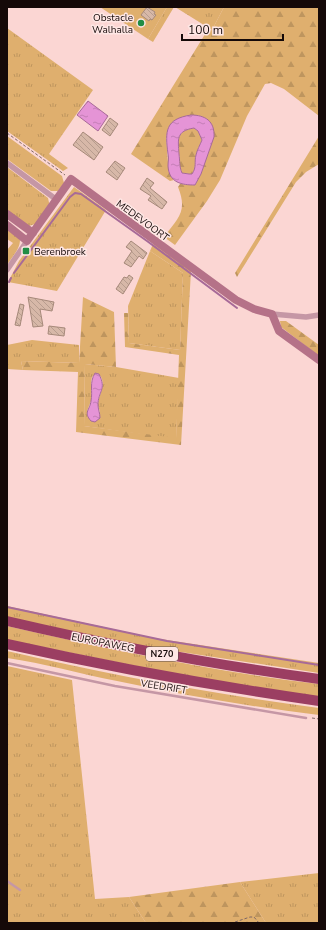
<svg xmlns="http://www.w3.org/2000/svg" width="326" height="930" viewBox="0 0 326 930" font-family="'Nunito Sans',sans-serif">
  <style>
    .grass { fill: url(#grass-tufts); fill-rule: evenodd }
    .forest { fill: url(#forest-firs) }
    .park { fill: #dfaf6e }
    .water { fill: url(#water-ripples); stroke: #a76a98; fill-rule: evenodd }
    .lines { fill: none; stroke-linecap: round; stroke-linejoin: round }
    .stream { stroke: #a76a98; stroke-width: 2 }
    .building { fill: url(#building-back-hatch); stroke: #a6897a }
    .path { stroke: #7e6765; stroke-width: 1; stroke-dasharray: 3 2; stroke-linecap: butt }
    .lane { stroke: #c597a5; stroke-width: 2.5 }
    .street { stroke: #c597a5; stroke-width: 5.5 }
    .secondary { stroke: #b57288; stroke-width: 8 }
    .highway { stroke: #9b3e62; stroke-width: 10 }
    .poi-dot { fill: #208d45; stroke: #fee7e5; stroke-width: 1.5 }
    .labels { text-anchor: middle; stroke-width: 3; stroke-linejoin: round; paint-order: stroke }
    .shield { fill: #fee7e5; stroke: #5b4c4a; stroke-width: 1 }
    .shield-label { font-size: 9px; font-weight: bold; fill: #150908 }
    .poi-label { font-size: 10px; fill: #150908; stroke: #fee7e5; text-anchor: end }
    .street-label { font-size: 10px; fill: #150908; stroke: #fee7e5 }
  </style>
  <defs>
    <pattern id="grass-tufts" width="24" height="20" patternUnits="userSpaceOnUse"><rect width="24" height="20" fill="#dfaf6e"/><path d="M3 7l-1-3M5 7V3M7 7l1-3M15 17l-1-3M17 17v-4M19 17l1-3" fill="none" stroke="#be955e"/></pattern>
    <pattern id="forest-firs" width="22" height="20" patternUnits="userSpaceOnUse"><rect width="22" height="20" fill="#dfaf6e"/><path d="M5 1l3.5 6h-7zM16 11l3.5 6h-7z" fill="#be955e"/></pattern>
    <pattern id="water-ripples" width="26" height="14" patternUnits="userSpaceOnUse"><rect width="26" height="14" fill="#e594d6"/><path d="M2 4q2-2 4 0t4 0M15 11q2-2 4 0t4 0" fill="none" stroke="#c47eb6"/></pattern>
    <pattern id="building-back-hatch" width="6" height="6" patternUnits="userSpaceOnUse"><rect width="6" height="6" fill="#d7b8a8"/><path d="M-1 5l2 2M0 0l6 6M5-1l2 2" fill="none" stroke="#b89d8f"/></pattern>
  </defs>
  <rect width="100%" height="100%" fill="#fbd6d3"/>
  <path class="grass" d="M167,7H174L153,42L148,39Z
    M175,7H224L212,30Z
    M7,28L93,90L49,154L68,168L63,171L7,131Z
    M7,136L62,176L64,183L58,191H51L7,159Z
    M7,167L48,198L50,207L35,224L29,226L7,212Z
    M74,187L106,210L57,291L8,282L19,261Z
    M7,228L20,240C20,249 12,257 7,265V250L13,243L7,239Z
    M150,251L183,273L180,350L129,343L128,306Z
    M32,340L79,345V363L21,361L23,370L7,369V345Z
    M85,364L116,367L179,378L176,439L84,426ZM97,373C109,381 98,395 98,405C98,406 100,411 100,412L88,418L87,411L91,401V382L92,377Z
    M7,606L154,638L319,663V673L181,652L145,648L7,618Z
    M7,626C110,649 214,672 319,684V697L225,684L7,640Z
    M7,651C110,675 214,694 319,708V715C252,707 183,695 117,681C80,674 44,663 7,658Z
    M7,666L72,680L95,899L129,897L146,923H7Z
    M319,873V923H266L240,882Z"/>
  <path class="forest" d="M224,7H319V116L284,89L271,83L265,84L247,116L220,180L207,201L175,245L164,237C178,218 188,212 178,187L180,184L195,185C210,160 206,145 206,118L166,138C168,152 166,168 174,180L170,181L131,154L207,31L212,30Z
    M194,128L198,131L202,140C200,145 197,150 196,155C194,162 197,167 192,174H189L182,173C179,166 180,161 179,154C178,139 176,131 194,128Z
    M319,136V164L306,172L296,182L237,277L235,273Z
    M153,244L191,271L181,445L76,432L78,372L23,370L21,361L79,363L83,297L114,312L116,367L85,364L84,426L176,438L179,355L125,347L124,313H128L129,343L180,350L183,273L150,251Z
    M280,321H286L319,345V356L281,327Z
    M240,882L266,923H146L129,897Z"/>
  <path class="park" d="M100,7H167L148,39Z"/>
  <path class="water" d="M88,101L108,116L98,131L77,115Z
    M191,115C205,115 215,121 214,137L201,174L195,185C182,185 169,183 168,166C168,162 169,158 168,154C165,131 165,119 191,115ZM194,128L198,131L202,140C200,145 197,150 196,155C194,162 197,167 192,174H189L182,173C179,166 180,161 179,154C178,139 176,131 194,128Z
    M95,373L99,374C107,390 98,391 98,405C98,409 100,413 100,418L95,422L91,421C83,412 90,410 91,401C93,391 89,383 95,373Z"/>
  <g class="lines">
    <path class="stream" d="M14,273L70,197L75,193L81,194L147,241L237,308
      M9,282L11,278
      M7,607L167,641L319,665"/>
  </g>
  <path class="building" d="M147,7L155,12L154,14L156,15L152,20L150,19L149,21L141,15Z
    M110,118L118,124L110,136L102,130Z
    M83,132L103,147L94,160L73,145Z
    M115,161L125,168L117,180L106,172Z
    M147,178L154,183L150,188L167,202L162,209L148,200L151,196L140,189Z
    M131,241L147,253L143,259L139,256L131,267L124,263L132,251L126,247Z
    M129,275L133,278L123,294L116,289L124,277L127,278Z
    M28,297L54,302L52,311L40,309L43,326L33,327Z
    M20,304L24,305L20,326L15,325Z
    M49,326L65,328L64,336L48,334Z"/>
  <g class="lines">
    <path class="path" d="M7,133L65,175
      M312,718L319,719
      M235,922L250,917H254L259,923"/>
    <path class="lane" d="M7,663L115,686L306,718
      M7,881L20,890"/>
    <path class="street" d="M7,163L57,200
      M7,270L27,241
      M272,314L306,317L319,315"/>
    <path class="secondary" d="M7,214L33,233
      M7,225L27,241L71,179L236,300L254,309L272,314L279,331L319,360"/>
    <path class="highway" d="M7,621C110,645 214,665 319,679
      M7,644C110,667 214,686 319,701"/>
  </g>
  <g class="poi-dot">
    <circle cx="141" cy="23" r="4"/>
    <rect x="22" y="247" width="8" height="8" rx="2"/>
  </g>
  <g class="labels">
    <rect class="shield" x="146" y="647" width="32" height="14" rx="3"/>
    <g class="shield-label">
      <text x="162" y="657">N270</text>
    </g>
    <g class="poi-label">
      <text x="133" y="21">Obstacle<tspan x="133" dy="12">Walhalla</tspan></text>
      <text x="34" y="255" text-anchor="start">Berenbroek</text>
    </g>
    <g class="street-label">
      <text transform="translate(143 220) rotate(36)" y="4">MEDEVOORT</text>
      <text transform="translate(103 642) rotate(11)" y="4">EUROPAWEG</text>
      <text transform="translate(164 686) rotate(9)" y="4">VEEDRIFT</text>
    </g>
  </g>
  <rect width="326" height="930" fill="none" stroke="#150908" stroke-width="16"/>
  <path d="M182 34v6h101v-6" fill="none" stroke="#150908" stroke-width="2"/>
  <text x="188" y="34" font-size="12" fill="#150908" stroke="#fee7e5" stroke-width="3" paint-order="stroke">100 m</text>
</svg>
